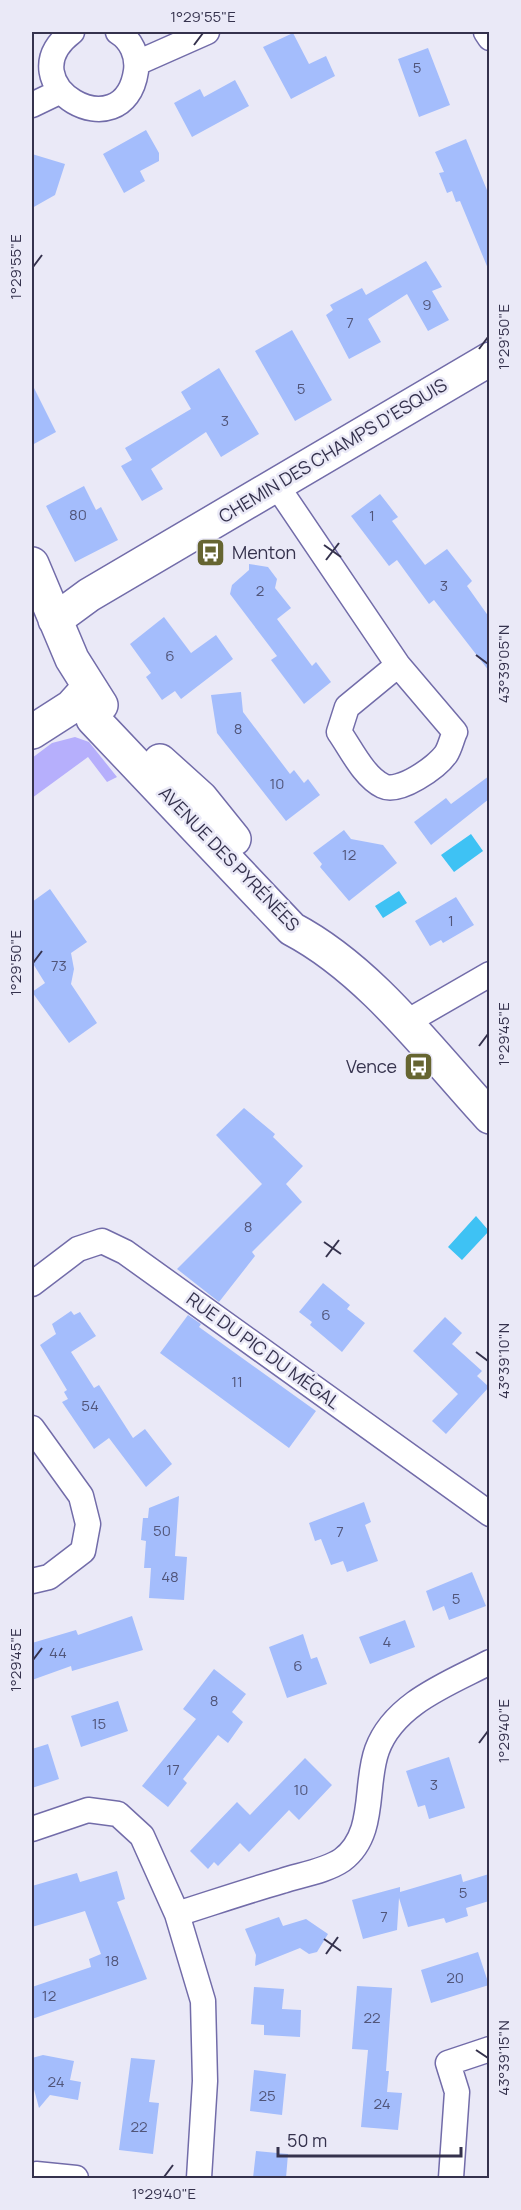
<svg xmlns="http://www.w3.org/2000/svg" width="521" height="2210" viewBox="0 0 521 2210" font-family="Manrope,sans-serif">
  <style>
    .green { fill: #b6affc }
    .water { fill: #3ec2f4 }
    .building { fill: #a4bdfc }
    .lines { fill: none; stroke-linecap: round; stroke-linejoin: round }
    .street-casing { stroke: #726ca9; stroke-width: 27 }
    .secondary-casing { stroke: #726ca9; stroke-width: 36 }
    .street { stroke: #fff; stroke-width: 24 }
    .secondary { stroke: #fff; stroke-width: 33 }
    .ticks { fill: none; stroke: #35324d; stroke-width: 2 }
    .labels { text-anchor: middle; stroke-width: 5; stroke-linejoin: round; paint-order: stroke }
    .number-label { font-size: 15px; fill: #515579 }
    .street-label { font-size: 18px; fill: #35324d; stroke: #eae9f7 }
    .poi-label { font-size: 18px; fill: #35324d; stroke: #eae9f7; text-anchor: start }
    .neatline { fill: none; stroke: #35324d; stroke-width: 2 }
    .ticks-label { font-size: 15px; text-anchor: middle; fill: #35324d }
  </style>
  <rect width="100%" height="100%" fill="#eae9f7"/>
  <path class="green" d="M75,737L89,742L117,777L107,782L88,757L32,798V758L52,743Z"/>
  <path class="water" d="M471,834L483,851L454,872L441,855Z
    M399,891L407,903L383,918L375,906Z
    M476,1216L489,1231L462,1260L448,1247Z"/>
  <path class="building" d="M293,33L309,64L326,56L335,76L291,99L263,47Z
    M428,48L450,105L419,117L398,59Z
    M235,80L249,106L192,137L174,103L200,89L204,97Z
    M146,130L159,153V161L140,171L145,181L124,193L103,154Z
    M466,139L489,195V271L460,201L456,202L452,191L447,193L439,173L444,172L435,152Z
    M32,154L65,164L55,195L32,208Z
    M426,261L442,287L432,291L449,320L428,331L407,294L368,319L381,342L349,359L326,315L333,310L330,305L362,288L366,295Z
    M292,330L332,400L295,421L255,351Z
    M219,368L259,434L221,457L206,432L151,469L163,489L142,501L121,466L132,460L125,448L191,409L181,392Z
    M32,384L56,432L32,445Z
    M84,486L96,510L101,507L118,540L75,562L46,506Z
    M380,494L398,517L392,521L425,565L447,549L472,581L467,586L489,617V671L434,600L429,604L397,560L389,566L351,516Z
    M249,564L268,567L277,579L275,588L291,608L277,619L312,666L316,662L331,682L304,704L271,660L277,656L230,594L232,585L249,570Z
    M164,617L191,653L216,635L233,659L181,699L175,691L162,700L146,677L151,673L130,644Z
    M241,692L243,712L290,774L294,770L304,783L308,779L320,795L286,821L217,733L211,695Z
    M489,776V799L431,845L414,822L446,798L451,804Z
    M344,830L351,839L383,845L397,863L349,901L320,867L322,864L313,853Z
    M50,889L87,942L71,953L74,969L71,984L97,1023L69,1043L32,992L45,983L32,962V902Z
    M456,897L474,925L443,943L441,940L430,946L415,921Z
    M244,1108L275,1134L273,1137L303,1166L286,1184L302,1202L252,1252L255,1256L219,1302L177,1269L262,1184L216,1135Z
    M323,1283L350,1305L347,1309L365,1323L342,1352L310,1325L312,1322L299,1312Z
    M71,1311L74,1315L80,1312L96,1336L71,1352L94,1388L99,1385L133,1438L145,1429L172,1464L146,1487L109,1438L94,1449L62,1402L68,1399L64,1392L67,1390L40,1345L56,1334L52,1324Z
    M188,1315L201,1324L199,1327L316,1411L289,1448L160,1353Z
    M445,1317L462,1333L452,1344L482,1371L477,1376L489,1387L446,1434L432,1421L458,1394L413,1351Z
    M179,1496L175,1556L187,1557L184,1600L149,1598L151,1568H144L146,1541L141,1540L143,1518H148L149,1508Z
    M364,1502L371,1522L365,1525L378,1561L347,1572L343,1561L331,1565L321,1539L315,1541L309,1523Z
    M472,1572L486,1606L449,1620L444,1606L433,1611L426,1591Z
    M132,1616L143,1650L72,1671L71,1666L32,1680V1643L76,1630L78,1635Z
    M405,1620L415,1647L370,1664L359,1637Z
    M303,1634L311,1659L317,1657L327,1684L287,1698L269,1647Z
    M214,1669L246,1694L232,1712L243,1722L228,1743L218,1735L183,1779L187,1783L168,1807L142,1786L196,1719L183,1709Z
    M118,1701L128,1731L81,1747L71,1716Z
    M48,1744L59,1779L32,1788V1749Z
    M449,1757L465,1808L429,1819L425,1805L418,1807L406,1771Z
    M305,1758L332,1785L299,1820L289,1810L249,1852L240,1843L218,1866L214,1862L208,1869L190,1851L237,1802L250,1815Z
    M117,1871L125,1899L117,1902L147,1979L32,2019V1987L91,1967L89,1959L101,1954L85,1911L32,1927V1886L77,1873L80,1882Z
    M461,1874L463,1882L489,1874V1901L466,1908L468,1916L446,1923L444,1918L408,1927L399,1898L397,1930L363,1939L352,1900L400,1887V1892Z
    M279,1917L283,1926L306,1919L328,1934L317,1952L309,1954L300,1948L255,1966L256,1955L245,1929Z
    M478,1952L489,1985L431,2003L421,1970Z
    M357,1986L392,1988L386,2071H389L387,2092L402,2093L398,2130L361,2127L368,2050L352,2049Z
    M254,1987L284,1989L282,2009L301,2010L300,2037L264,2035V2025L251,2024Z
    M43,2055L74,2061L70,2080L81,2082L78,2100L50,2095L39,2108L32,2082V2058Z
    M131,2058L155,2060L149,2102L159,2103L153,2154L119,2150Z
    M254,2070L286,2074L282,2115L250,2111Z
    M256,2151L288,2154L286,2178H253Z"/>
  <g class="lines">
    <defs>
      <path id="street" d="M72,32C4,84 124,153 136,71C138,55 131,40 118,32
        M486,32L490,38
        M137,63L207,32
        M32,105L59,92
        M277,486L398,665L455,732C452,738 450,748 446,754C437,767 399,794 383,786C364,777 351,749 339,732L347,707L398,665
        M405,1023L490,974
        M32,1284L78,1249L102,1241L125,1252L490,1514
        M32,1428L81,1496L88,1524L83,1551L49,1577L32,1581
        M32,1829L88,1810L118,1814L142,1836L177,1914L203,2001L205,2081L199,2178
        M177,1914C212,1903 247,1891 282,1881C300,1875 326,1871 342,1860C377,1834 364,1785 377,1750C394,1703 450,1683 490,1662
        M36,2174L76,2178
        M451,2178L457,2092L448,2063L490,2049"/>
      <path id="secondary" d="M32,564L72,659L101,705
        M55,620L89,595L490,359
        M89,687L93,719L292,929C370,970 431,1053 490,1117
        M32,732L71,707L89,687
        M160,761L201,798L234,839"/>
    </defs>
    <use href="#street" class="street-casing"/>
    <use href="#secondary" class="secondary-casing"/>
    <use href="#street" class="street"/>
    <use href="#secondary" class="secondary"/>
  </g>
  <path class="ticks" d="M194,45L203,33M33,267L42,255M479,349L488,337M324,545L341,557M326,560L339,543M476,655L488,664M33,963L42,951M479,1046L488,1034M324,1242L341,1254M326,1257L339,1240M476,1352L488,1361M33,1660L42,1648M479,1743L488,1731M324,1939L341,1951M326,1954L338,1937M476,2050L488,2058M164,2177L173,2165"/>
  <defs>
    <symbol id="bus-square" viewBox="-11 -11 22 22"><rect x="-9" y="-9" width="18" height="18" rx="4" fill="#666531" stroke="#eae9f7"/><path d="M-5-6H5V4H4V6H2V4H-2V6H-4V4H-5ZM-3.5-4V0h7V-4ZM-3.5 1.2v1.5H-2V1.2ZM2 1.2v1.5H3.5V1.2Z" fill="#fff"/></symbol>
  </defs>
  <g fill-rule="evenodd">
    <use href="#bus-square" x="194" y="536" width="33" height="33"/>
    <use href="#bus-square" x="402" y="1050" width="33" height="33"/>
  </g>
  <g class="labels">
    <g class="number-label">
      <text x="417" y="73">5</text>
      <text x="427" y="310">9</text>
      <text x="350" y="328">7</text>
      <text x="301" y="394">5</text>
      <text x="225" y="426">3</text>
      <text x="78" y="520">80</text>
      <text x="372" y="521">1</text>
      <text x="444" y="591">3</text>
      <text x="260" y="596">2</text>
      <text x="170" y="661">6</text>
      <text x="238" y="734">8</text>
      <text x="277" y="789">10</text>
      <text x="349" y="860">12</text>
      <text x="451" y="926">1</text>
      <text x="59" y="971">73</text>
      <text x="248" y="1232">8</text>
      <text x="326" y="1320">6</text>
      <text x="237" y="1387">11</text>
      <text x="90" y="1411">54</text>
      <text x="162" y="1536">50</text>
      <text x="340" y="1537">7</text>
      <text x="170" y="1582">48</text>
      <text x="456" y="1604">5</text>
      <text x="387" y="1647">4</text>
      <text x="58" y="1658">44</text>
      <text x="298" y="1671">6</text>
      <text x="214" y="1706">8</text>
      <text x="99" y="1729">15</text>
      <text x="173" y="1775">17</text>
      <text x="434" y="1790">3</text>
      <text x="301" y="1795">10</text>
      <text x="463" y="1898">5</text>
      <text x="384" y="1922">7</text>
      <text x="112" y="1966">18</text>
      <text x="455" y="1983">20</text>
      <text x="49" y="2001">12</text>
      <text x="372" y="2023">22</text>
      <text x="56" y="2087">24</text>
      <text x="267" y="2101">25</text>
      <text x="382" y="2109">24</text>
      <text x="139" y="2132">22</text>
    </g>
    <g class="street-label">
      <text transform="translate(333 451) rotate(-31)" y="6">CHEMIN DES CHAMPS D'ESQUIS</text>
      <text transform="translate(229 859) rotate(46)" y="6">AVENUE DES PYRÉNÉES</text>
      <text transform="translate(263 1351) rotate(36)" y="6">RUE DU PIC DU MÉGAL</text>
    </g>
    <g class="poi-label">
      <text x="232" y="559">Menton</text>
      <text x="397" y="1073" text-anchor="end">Vence</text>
    </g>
  </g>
  <rect width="521" height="2210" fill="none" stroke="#eae9f7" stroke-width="66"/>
  <path d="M278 2147v9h183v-9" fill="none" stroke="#35324d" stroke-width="3"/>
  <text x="287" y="2147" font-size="18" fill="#35324d" stroke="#eae9f7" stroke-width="4.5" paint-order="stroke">50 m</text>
  <rect x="33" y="33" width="455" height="2144" class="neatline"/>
  <g class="ticks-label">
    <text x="203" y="22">1°29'55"E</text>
    <text transform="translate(16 267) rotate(-90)" y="5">1°29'55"E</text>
    <text transform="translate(504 337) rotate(-90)" y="5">1°29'50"E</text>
    <text transform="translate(504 664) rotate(-90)" y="5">43°39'05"N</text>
    <text transform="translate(16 963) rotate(-90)" y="5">1°29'50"E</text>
    <text transform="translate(504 1034) rotate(-90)" y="5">1°29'45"E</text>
    <text transform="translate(504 1361) rotate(-90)" y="5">43°39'10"N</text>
    <text transform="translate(16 1660) rotate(-90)" y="5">1°29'45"E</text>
    <text transform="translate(504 1731) rotate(-90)" y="5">1°29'40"E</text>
    <text transform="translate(504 2058) rotate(-90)" y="5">43°39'15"N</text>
    <text x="164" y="2199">1°29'40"E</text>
  </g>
</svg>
